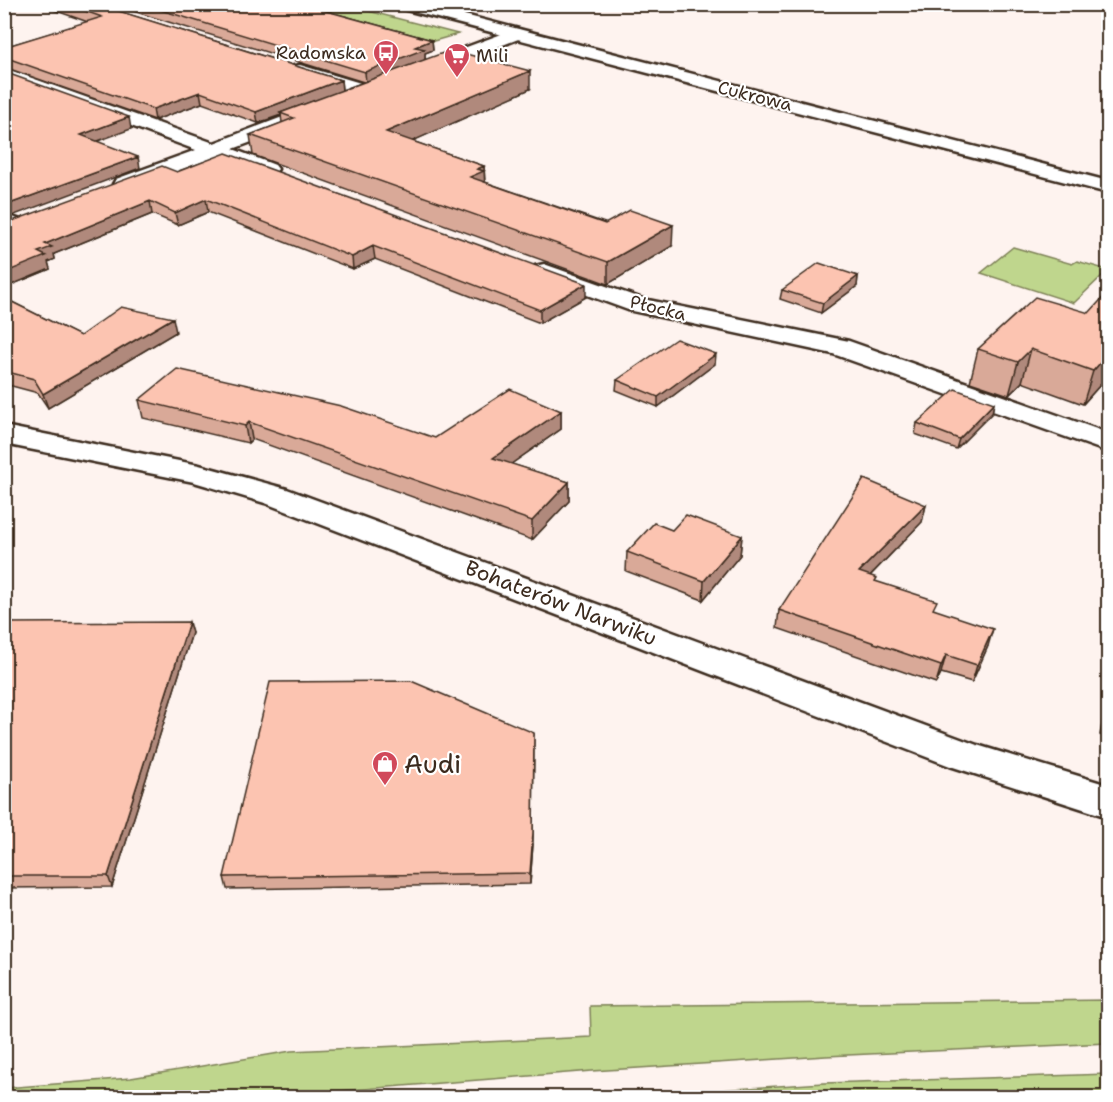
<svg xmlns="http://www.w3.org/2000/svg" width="1113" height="1102" viewBox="0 0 1113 1102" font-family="'Shantell Sans',sans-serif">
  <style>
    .green { fill: #bfd68d; stroke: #7d8056; stroke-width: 1.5 }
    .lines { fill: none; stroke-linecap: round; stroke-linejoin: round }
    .minor-casing { stroke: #3b2a1e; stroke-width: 5 }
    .tertiary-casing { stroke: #3b2a1e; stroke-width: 5 }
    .minor { fill: #fff; fill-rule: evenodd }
    .tertiary { fill: #fff; fill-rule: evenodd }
    .wall { fill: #d9a998; stroke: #3b2a1e; stroke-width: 1.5; fill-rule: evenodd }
    .shaded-wall { fill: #b0897c; stroke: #3b2a1e; stroke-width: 1.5 }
    .building { fill: #fcc4b1; stroke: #3b2a1e; stroke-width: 1.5 }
    .labels { text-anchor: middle; stroke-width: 4.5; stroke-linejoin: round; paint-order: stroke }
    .far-poi-label { font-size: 18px; fill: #3b2a1e; stroke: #fff; text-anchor: end }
    .far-street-label { font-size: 18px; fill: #3b2a1e; stroke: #fff }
    .street-label { font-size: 21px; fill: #3b2a1e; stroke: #fff }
    .near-poi-label { font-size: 26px; fill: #3b2a1e; stroke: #fff; text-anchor: start }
  </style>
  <rect width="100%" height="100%" fill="#fef3ef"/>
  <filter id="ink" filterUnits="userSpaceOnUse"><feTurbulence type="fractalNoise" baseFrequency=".0167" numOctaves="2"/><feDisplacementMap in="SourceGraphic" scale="12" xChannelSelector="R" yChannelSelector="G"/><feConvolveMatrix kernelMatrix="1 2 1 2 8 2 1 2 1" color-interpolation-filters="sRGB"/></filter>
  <g filter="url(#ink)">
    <path class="green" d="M291,5H345L458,34L427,43Z
      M1013,247L1072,264L1077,261L1108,270L1074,303L981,273Z
      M1108,1000V1043L826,1056L592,1071L249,1098L5,1097V1088L131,1078L291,1051L591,1037L590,1006Z
      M1108,1074V1098L614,1097L824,1083Z"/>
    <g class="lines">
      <defs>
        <path id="minor" d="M515,29L521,30L523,34L521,38L430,73H418L415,69L418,65Z
          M300,65L374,87L376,91L374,95L367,97L294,74L291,70L294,66Z
          M4,68L214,143L285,116H299L302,120L299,124L233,149L275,165L278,169L275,173L268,175L261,173L215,157L124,190L116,189L113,184L116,179L196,150L4,79Z
          M4,214L24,221L27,226L24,231L16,233L4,229Z
          M544,264L643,299L849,341L1108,433V452L833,354L628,310L535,276L532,271L535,266Z
          M4,426L199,465L287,489L977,745L1108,785V817L950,766L265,503L194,482L4,444Z"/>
        <path id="tertiary" d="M393,4H422L1108,181V193L395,7Z"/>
      </defs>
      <use href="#minor" class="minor-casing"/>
      <use href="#tertiary" class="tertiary-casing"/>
      <use href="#minor" class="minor"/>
      <use href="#tertiary" class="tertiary"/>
    </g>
    <path class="wall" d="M42,4H301L432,40L433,50L425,53V59L530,89L412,141L484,166L485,182L672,246L608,284L253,155L250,135L282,123L281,115L258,123L202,103L155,120L4,67V47L88,22L42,6ZM123,8L364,82L342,90L341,80L118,11Z
      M177,172L586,297L540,323L375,259L353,269L208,212L178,225L152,214L54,254L55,259L48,262L50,269L4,288V224Z
      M858,276L857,286L821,313L780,299L782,290Z
      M4,298L80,336L176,332L48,408L38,393L4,384Z
      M1089,313L1108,376L1083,404L1022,382L1009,395L970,382L978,349Z
      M715,364L658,407L616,390L617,380Z
      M139,400L435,438L561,411V429L511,464L569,482V501L532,540L252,439L248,443L143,418Z
      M994,403L992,413L956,449L915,434L917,423Z
      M926,505L922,522L870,576L876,582L935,610L988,646L972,682L941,673L936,683L777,628L779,610Z
      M672,530L742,536L740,555L703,600L626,571L627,552Z
      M4,623L192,633L112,887L4,888Z
      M1108,690V738L1100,735Z
      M533,844L530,884L227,889L224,877Z"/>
    <path class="shaded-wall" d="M122,4L123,8L114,15L112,5Z
      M432,40L433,50L425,53V60L366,83L365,72L415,47Z
      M530,71V89L388,152L386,132Z
      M341,80L342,91L280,113L281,115L258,123L256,112Z
      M200,92L202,103L155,120L153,109Z
      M129,117L131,129L84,146L81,135Z
      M138,157L140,168L4,219V206Z
      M484,166L485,192L470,177L477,169Z
      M206,199L208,212L178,225L175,213Z
      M150,201L152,214L54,254L55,259L48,262L50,269L4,288V273L38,252L45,244Z
      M673,225L672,246L608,284V262Z
      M373,246L375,259L353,269L352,257Z
      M858,276L857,286L821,313L823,303Z
      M586,284V297L540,323V310Z
      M173,318L176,332L48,408L43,394Z
      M1031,349L1022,382L1009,395L1018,362Z
      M716,354L715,364L658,407V397Z
      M1108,354V376L1083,404L1093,371Z
      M994,403L992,413L956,449L959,439Z
      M561,411V429L494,476L493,458Z
      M249,422L252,439L248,443L245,426Z
      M569,482V501L532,540V521Z
      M926,505L922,522L856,590L859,572Z
      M742,536L740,555L703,600L704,581Z
      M5,560L9,571L4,581V562Z
      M189,622L192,633L112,887L108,876Z
      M993,629L988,646L972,682L977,665Z
      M946,655L941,673L936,683L941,666Z
      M534,733L533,844L530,884V873Z"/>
    <path class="building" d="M65,4H112L115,10L341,80L256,112L200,92L153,109L4,57V47L102,17Z
      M141,4H301L432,40L415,47L425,49L365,72Z
      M451,50L530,71L386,132L484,166L477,169L484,171L470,177L605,224L630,210L673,225L608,262L250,135L294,118L280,113Z
      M4,72L129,117L81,135L138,157L4,206Z
      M226,153L586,284L540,310L373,246L352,257L206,199L175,213L150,201L45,244L52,247L38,252L46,256L4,273V224L162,166L177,172Z
      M819,263L858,276L823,303L782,290Z
      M1108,292V354L1093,371L1031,349L1018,362L978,349L1035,297L1089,313Z
      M4,298L80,336L121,307L173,318L43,394L34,379L4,371Z
      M676,339L716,354L658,397L617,380Z
      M177,369L341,406L435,438L510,389L561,411L493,458L569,482L532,521L249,422L245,426L139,400Z
      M955,389L994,403L959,439L917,423Z
      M864,479L926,505L859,572L877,578L875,581L937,601L933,609L993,629L977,665L946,655L941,666L779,610Z
      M686,515L742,536L704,581L627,552L654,523L672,530Z
      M189,622L108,876H4V623Z
      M411,681L534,733L533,833L530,873L224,877L270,682Z"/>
  </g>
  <defs>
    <symbol id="bus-pin" viewBox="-11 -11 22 30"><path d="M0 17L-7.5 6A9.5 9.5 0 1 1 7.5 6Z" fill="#d1495b" stroke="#fff"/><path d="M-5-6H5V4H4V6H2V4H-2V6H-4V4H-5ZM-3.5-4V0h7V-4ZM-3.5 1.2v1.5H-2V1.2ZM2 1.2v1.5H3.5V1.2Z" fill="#fff"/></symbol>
    <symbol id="supermarket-pin" viewBox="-11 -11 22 30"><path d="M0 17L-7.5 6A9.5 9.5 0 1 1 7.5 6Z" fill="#d1495b" stroke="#fff"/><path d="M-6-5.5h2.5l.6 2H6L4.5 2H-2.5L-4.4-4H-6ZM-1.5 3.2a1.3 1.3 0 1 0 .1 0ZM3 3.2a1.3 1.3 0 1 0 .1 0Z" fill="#fff"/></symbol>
    <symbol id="shop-pin" viewBox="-11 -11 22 30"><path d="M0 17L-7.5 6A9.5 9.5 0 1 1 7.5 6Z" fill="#d1495b" stroke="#fff"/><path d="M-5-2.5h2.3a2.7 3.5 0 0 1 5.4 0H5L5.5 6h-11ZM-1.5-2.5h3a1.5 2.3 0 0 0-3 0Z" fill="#fff"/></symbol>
  </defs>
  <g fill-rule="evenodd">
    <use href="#bus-pin" x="371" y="38" width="30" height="40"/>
    <use href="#supermarket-pin" x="442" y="41" width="30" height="40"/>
    <use href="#shop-pin" x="370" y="749" width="30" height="40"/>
  </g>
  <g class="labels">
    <g class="far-poi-label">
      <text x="366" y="59">Radomska</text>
      <text x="476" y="62" text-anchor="start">Mili</text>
    </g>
    <g class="far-street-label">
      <text transform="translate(755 96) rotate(14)" y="6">Cukrowa</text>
      <text transform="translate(658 308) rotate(14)" y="6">Płocka</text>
    </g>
    <g class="street-label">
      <text transform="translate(561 603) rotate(21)" y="7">Bohaterów Narwiku</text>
    </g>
    <g class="near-poi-label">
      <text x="404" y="773">Audi</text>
    </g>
  </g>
  <rect width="1113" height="1102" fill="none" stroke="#fff" stroke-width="24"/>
  <rect x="12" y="12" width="1089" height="1078" fill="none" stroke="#3b2a1e" stroke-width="2" filter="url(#ink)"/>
</svg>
